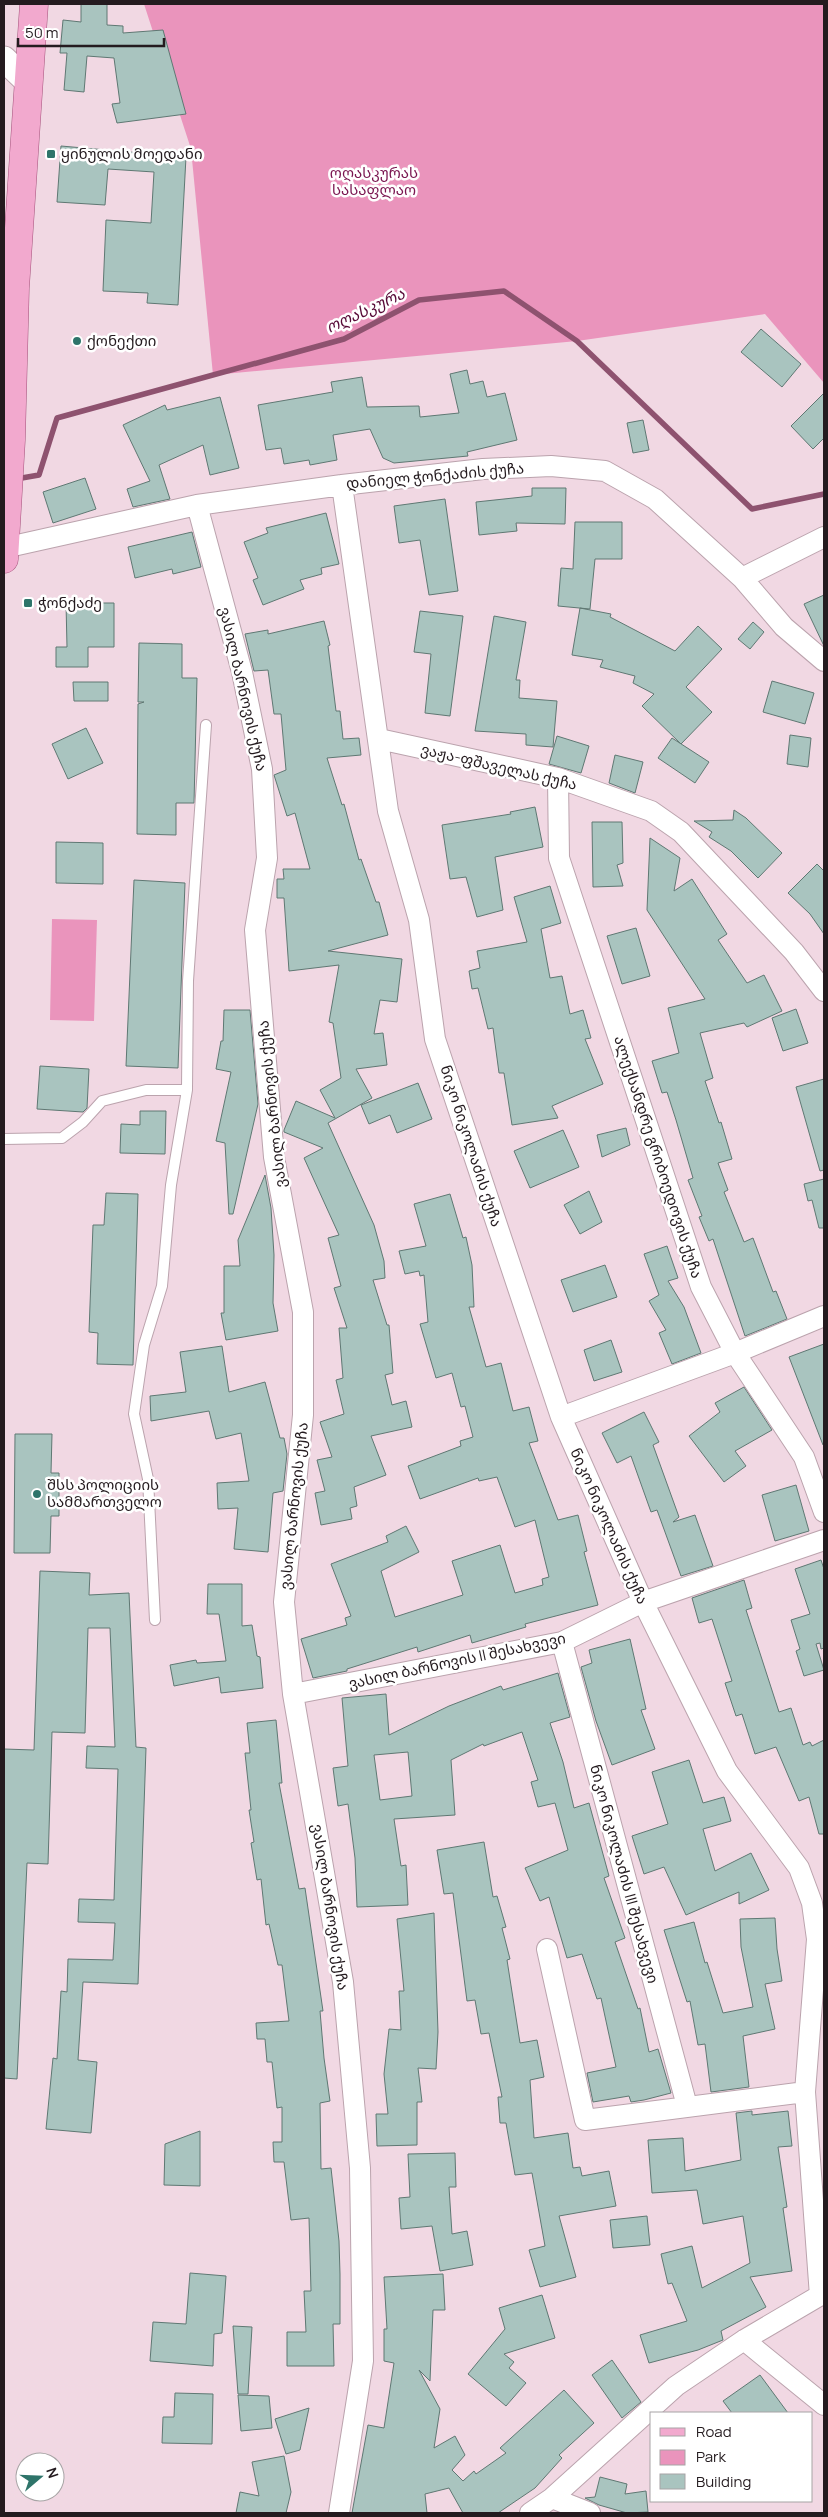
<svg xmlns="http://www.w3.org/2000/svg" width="828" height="2517" viewBox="0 0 828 2517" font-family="Manrope,'Noto Sans Georgian',sans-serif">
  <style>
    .green { fill: #ea94bc }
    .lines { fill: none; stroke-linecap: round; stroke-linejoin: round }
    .stream { stroke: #8e526f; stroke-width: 5.5 }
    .building { fill: #a9c4bf; stroke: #5f7873; fill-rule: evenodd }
    .service-casing { stroke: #bba3ad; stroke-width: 12 }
    .minor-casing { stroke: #bba3ad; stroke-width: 22 }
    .tertiary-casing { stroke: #bba3ad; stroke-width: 27 }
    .primary-casing { stroke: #a4527b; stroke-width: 29 }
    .service { stroke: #fff; stroke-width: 10 }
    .minor { stroke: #fff; stroke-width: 20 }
    .tertiary { stroke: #fff; stroke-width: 25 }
    .primary { stroke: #f2a9ce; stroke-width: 28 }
    .poi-dot { fill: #2e746a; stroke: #fff; stroke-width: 2 }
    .labels { text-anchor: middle; stroke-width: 5; stroke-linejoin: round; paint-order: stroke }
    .poi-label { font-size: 15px; fill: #241b1f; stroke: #fff; text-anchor: start }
    .park-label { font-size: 15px; fill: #7a1550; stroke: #fff }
    .street-label { font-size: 15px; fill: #241b1f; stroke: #fff }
    .water-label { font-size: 16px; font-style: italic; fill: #570937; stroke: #fff }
  </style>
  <rect width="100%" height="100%" fill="#f1d8e3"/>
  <path class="green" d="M144,4H824V383L765,314L577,341L213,375L191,149Z
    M52,919L97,920L94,1021L50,1020Z"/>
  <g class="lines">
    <path class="stream" d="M16,479L39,475L57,418L344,339L419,300L504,291L577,341L752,509L824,494"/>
  </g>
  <path class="building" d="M81,4H107V25L123,26V33L163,30L186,114L117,123L112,104L120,103L114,58L87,56L84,92L64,90L67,53H60L63,20L81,22Z
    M61,146L186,157L178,305L147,303L148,293L103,291L106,220L151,223L154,172L108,169L105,205L57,202Z
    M761,329L801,364L782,387L741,352Z
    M467,370L470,384L483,381L487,397L505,393L517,440L467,452L468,456L394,463L383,458L370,429L333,435L337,460L310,465L309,460L284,464L281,448L266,450L258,405L333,392L331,382L362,377L367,407L419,406L420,417L459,413L450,374Z
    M824,393V438L813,449L791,426Z
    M220,397L239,468L210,475L203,445L159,465L170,499L133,507L127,489L150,481L123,425L165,405L167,410Z
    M643,420L649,450L633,453L627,423Z
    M85,478L96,509L53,523L43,492Z
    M532,488H566L565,524L516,523L517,531L479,535L476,502L532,496Z
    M445,499L458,591L429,595L420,540L399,543L394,506Z
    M326,513L339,564L321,568L322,574L300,580L304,589L263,605L253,580L258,578L244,542L268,533L266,528Z
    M575,522H622V559H595L590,609L558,606L561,568L573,569Z
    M192,532L201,567L173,574L172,569L135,578L128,547Z
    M824,595V646L804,604Z
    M66,603H114V647H88V667H56V647H67Z
    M580,608L611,614L610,617L675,651L698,626L722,649L686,687L712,712L681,744L642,706L654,694L633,683L635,676L600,667L603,660L572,655Z
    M420,611L463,616L450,716L425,713L431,654L414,652Z
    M494,616L526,622L516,680H520L519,698L557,701L553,747L526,745V734L475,731Z
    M324,621L330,645L328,646L336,711H340L343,739L359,738L361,755L327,758L342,805L344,804L359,860L361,859L376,902H379L388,935L328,951L402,959L397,1002L380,1000L374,1034L383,1033L387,1065L356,1069L372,1098L328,1123L374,1225L384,1261L385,1278L373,1280L387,1325H389L393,1373L385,1375L392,1405L406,1401L412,1427L371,1436L386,1475L354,1487L357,1506L350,1508L352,1519L321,1525L315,1493L325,1491L317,1460L332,1457L320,1422L344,1414L336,1380L343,1378L339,1328H347L334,1288L341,1286L328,1238L339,1235L304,1158L323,1148L284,1132V1130L296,1101L335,1118L320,1090L341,1078L333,1023L329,1022L339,965L289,971L284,898H277V879H284L283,869H310L295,813L287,816L274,775L286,770L281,714H274L268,670L254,671L245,634L268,630V634Z
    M753,622L764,632L750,649L738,639Z
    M139,643L182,644V678H197L194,803H176V835L137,834L138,704L144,702H138Z
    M772,681L814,693L805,724L763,712Z
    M73,682H108V701H74Z
    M86,728L103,763L68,779L52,744Z
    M790,735L811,738L808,767L787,764Z
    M557,736L589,746L581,773L549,764Z
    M672,738L709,762L695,783L658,758Z
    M615,755L643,762L635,793L609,783Z
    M535,807L543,847L495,857L503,910L477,917L466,877L450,879L442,825L511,814L510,812Z
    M734,810L746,818L782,853L758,878L731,851L709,837L712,832L694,821L733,820Z
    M592,822H622L623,863L617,865L623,886L593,887Z
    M650,838L680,858L674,891L692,879L727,934L718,940L747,983L764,975L782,1011L747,1027L744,1023L700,1033L713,1078L705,1081L719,1123L721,1122L732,1159L718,1163L728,1190L724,1192L744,1242L753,1238L773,1292L776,1291L787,1319L745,1336L713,1239L709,1241L699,1217L702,1216L688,1180L693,1178L676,1120L667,1092L662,1093L652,1061L679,1053L668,1008L705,999L647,910Z
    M56,842L103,843V884L56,883Z
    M817,864L824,871V934L810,914L788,893Z
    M134,880L185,883L178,1068L126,1066Z
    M550,886L561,923L541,929L550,978L562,976L570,1014L583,1010L591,1038L585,1039L603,1084L552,1106L558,1118L512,1125L504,1073H499L493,1028L488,1029L478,988L472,989L469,971L480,968L477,951L527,942L514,897Z
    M636,928L650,976L622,984L607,936Z
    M796,1009L808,1043L783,1051L772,1018Z
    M224,1010H250L258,1104L233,1214H229L225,1143L216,1141L231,1072L216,1069L221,1041H223Z
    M40,1066L89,1069L87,1108L83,1112L37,1109Z
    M824,1079V1170L820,1171L796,1087Z
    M418,1083L432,1119L397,1133L390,1115L369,1124L361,1105Z
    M140,1111H166L165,1154L120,1153L121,1124L140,1125Z
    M626,1128L630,1145L602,1157L597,1135Z
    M563,1130L579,1167L530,1188L514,1151Z
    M265,1175L271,1208L274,1255L273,1303L278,1331L226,1340L221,1313H224V1266H240L238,1240Z
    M824,1179V1228H819L812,1200L808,1201L804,1184Z
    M589,1191L602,1222L580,1234L564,1205Z
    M106,1193L138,1194L133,1365L97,1364L98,1333L89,1332L93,1225H104Z
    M450,1194L463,1238L466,1237L472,1265L474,1307H469L486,1367L501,1363L513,1411L529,1407L538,1441L529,1443L558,1520L578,1515L587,1551L584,1552L598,1605L525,1624L526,1627L472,1643L470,1635L418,1652L417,1647L347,1669V1671L313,1678L301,1639L347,1625L345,1618L351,1616L331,1564L388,1542L386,1536L406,1526L419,1552L381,1571L395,1617L463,1595L452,1561L500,1545L515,1593L543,1585L542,1579L549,1577L535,1520L515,1527L497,1477L479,1481L478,1478L420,1499L408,1466L461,1446L460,1441L473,1437L465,1406L461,1407L452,1373L436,1378L420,1324L428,1322L424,1275L420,1276L419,1271L405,1274L399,1251L426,1246L414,1204Z
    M667,1246L678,1278L668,1281L684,1307L701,1353L672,1364L659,1333L666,1330L649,1301L659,1295L644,1254Z
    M605,1265L617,1297L573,1312L561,1280Z
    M611,1340L622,1372L594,1381L584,1350Z
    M824,1344V1444L823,1445L789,1357Z
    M222,1346L229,1392L265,1382L280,1438H284L287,1454L283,1491L273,1493L268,1552L234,1549L238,1508L218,1509L217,1483L249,1481L241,1433L216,1439L209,1411L151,1421L150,1396L186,1392L180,1352Z
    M744,1387L772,1430L735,1451L746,1466L724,1482L689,1436L720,1412L715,1403Z
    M644,1412L659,1442L653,1445L679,1517L673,1522L695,1515L713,1566L681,1576L657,1510L651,1512L631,1456L617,1463L602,1433Z
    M15,1434H52L51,1473H59V1516H51L50,1553H14Z
    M796,1485L809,1531L775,1541L762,1495Z
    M821,1560L824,1569V1648L821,1649L820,1643L816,1644L824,1670L804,1676L796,1651L800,1649L791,1620L810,1614L795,1569Z
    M40,1571L90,1573L89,1595L129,1593L136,1747L146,1748L138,1984L83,1982L78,2060L97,2062L91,2133L46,2129L53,2058L57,2059L61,1991L67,1992L68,1959L113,1960L115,1923L78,1922L79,1899L114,1900L118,1769L86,1768L87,1746L115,1747L110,1628H88L85,1733L52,1732L48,1864L27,1863L17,2079L4,2078V1749L34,1750Z
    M744,1580L752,1608L746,1610L779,1712L791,1708L803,1745L810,1742L812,1746L824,1740V1834H819L809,1797L799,1801L776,1747L755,1754L742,1714L736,1716L725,1683L732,1681L712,1619L699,1623L692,1598Z
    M208,1584H242V1626L252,1625L257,1656L260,1657L263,1688L221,1693L219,1677L174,1686L170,1665L196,1660L197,1663L226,1661L219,1614H207Z
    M630,1639L646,1709L641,1710L655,1749L612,1765L596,1721L581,1667L592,1663L589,1650Z
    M558,1673L570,1717L550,1723L563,1762L574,1808L589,1803L609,1876L604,1878L625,1938L615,1942L638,2009L640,2008L649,2052L658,2049L671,2093L644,2100L631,2102L629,2096L593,2102L587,2073L616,2067L601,1998L597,1999L582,1954L567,1958L549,1897L540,1901L525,1868L568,1850L555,1803L538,1807L531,1782L538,1780L522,1732L484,1746L483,1744L451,1760L455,1815L394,1819L401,1866L406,1865L408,1905L357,1907L355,1858L348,1804L338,1806L333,1768L348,1766L342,1698L386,1694L389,1735L449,1706L501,1686L503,1690ZM408,1752L412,1796L380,1800L374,1755Z
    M276,1720L282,1783H279L299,1889L305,1888L323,2011H320L324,2058L330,2101L320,2103L321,2169L331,2168L339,2241L340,2274V2324H333L334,2366H287V2332H306L304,2291H311L309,2218L291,2220L284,2162H274L273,2142H282V2107L277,2108L272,2062H267L265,2039H257L256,2023L289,2021L282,1965H278L269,1924L266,1925L261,1879L257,1880L251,1843L254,1842L249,1810H251L245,1753H250L247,1723Z
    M689,1760L703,1803L724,1797L731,1821L703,1829L715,1871L751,1853L769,1890L739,1904V1892L686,1915L664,1867L644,1874L632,1836L668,1824L652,1772Z
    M484,1842L493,1897L497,1896L506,1927L502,1928L510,1959L507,1960L520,2043L537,2040L544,2077L530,2080L534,2138L568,2133L573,2168L580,2167L582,2176L609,2171L616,2206L559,2216L576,2277L540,2287L529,2250L545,2246L532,2173L515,2175L506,2123H500L498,2097H502L489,2033L481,2034L475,2000L467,2001L453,1893L444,1894L437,1850Z
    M434,1913L438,2032L436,2069L418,2068L422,2102H417V2145L377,2146L376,2114H388L384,2074L389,2029L401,2030L399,1991H404L397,1919Z
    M775,1918L777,1949L782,1981L765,1984L775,2029L743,2036L749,2087L711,2092L705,2044L698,2045L690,2001L687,2002L664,1930L694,1922L705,1963L707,1962L723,2013L753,2007L741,1947L740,1919Z
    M752,2111V2115L788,2111L792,2146L778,2147L787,2207L783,2208L792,2271L750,2277L766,2307L721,2331L723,2340L698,2350L649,2363L640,2335L687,2321L672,2283L668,2284L661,2254L692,2246L702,2288L750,2263L743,2216L703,2224L697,2190L652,2193L648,2140L683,2138L685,2171L741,2160L736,2113Z
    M200,2131V2186L164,2185L165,2144Z
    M455,2153L456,2187H449L452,2234L467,2231L473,2265L440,2271L432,2226L401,2229L399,2198L410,2197L408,2154Z
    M647,2216L650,2245L613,2248L610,2220Z
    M190,2273L226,2276L222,2333L214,2334L213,2366L150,2361L153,2322L186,2324Z
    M443,2274L445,2310H433L430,2381L419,2370L440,2409L434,2448L455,2436L465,2455L452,2470L463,2481L474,2471L476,2474L506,2453L500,2448L564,2390L594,2423L559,2455L562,2458L535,2488L498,2513H463L449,2488L425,2494L427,2513H352L368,2425L384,2428L394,2363L384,2361V2329H387L384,2277Z
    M542,2295L555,2338L504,2354L514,2362L509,2368L526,2383L506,2406L468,2374L505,2329L499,2308Z
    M233,2326L252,2327L248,2394H238Z
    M612,2360L641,2402L622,2418L592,2375Z
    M760,2375L788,2413H732L723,2401Z
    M175,2393L213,2394L212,2444L162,2443L163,2417H174Z
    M238,2395L269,2396L272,2428L241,2431Z
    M309,2408L300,2450L286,2454L275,2419Z
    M284,2456L291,2492L286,2513H236L240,2492L259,2496L252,2462Z
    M600,2477L627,2484L625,2494L646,2491L648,2512L627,2513L599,2505L585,2498L595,2497Z"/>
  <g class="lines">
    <defs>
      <path id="service" d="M187,1090L188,981L206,725
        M4,1139L62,1138L83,1122L102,1101L146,1090H187L171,1185L162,1286L144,1345L134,1414L148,1479L155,1620"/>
      <path id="minor" d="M342,485L388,811L419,920L435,1039L561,1417L643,1602L727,1771L799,1868L812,1903L817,1939L805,2092L820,2296
        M197,505L242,672L262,769L267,858L255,930L274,1157L303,1312V1415L284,1602L293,1694L343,1982L360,2168L363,2361L339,2513
        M4,548L197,505L342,485L483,469L551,466L605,471L655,499L742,578L784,627L824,661
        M742,578L824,537
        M379,739L558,778L651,811L681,832L794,952L824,991
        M558,778L559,858L701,1287L735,1353L804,1457L824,1512
        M561,1417L735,1353L824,1316
        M562,1642L687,2106
        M293,1694L562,1642L643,1602L824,1540
        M547,1949L585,2120L805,2092
        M744,2340L824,2405
        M552,2498L590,2513
        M530,2513L552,2498L676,2386L744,2340L824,2293"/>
      <path id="tertiary" d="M4,59L28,82"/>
      <path id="primary" d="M4,559L11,440L15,288L34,4"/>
    </defs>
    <use href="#service" class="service-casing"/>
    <use href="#minor" class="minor-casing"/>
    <use href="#tertiary" class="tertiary-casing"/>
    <use href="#primary" class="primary-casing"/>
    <use href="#service" class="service"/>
    <use href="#minor" class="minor"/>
    <use href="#tertiary" class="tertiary"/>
    <use href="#primary" class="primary"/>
  </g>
  <g class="poi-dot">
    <rect x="46" y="149" width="10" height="10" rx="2.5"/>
    <circle cx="77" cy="341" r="5"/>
    <rect x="23" y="598" width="10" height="10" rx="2.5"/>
    <circle cx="37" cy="1494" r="5"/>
  </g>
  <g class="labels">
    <g class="poi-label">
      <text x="61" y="159">ყინულის მოედანი</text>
      <text x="87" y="346">ქონექთი</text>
      <text x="38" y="608">ჭონქაძე</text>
      <text x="47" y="1490">შსს პოლიციის<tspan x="47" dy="17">სამმართველო</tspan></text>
    </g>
    <g class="park-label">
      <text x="374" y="178">ოღასკურას<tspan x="374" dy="17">სასაფლაო</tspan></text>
    </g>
    <g class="street-label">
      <text transform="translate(435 476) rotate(-5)" y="5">დანიელ ჭონქაძის ქუჩა</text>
      <text transform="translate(243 689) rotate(77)" y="5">ვასილ ბარნოვის ქუჩა</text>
      <text transform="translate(499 767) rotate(13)" y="5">ვაჟა-ფშაველას ქუჩა</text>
      <text transform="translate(272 1104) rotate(-96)" y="5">ვასილ ბარნოვის ქუჩა</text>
      <text transform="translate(471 1146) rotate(72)" y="5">ნიკო ნიკოლაძის ქუჩა</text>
      <text transform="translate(658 1157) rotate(72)" y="5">ალექსანდრე გრიბოედოვის ქუჩა</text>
      <text transform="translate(294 1506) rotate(-84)" y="5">ვასილ ბარნოვის ქუჩა</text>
      <text transform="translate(609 1526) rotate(66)" y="5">ნიკო ნიკოლაძის ქუჩა</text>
      <text transform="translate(457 1661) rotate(-12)" y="5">ვასილ ბარნოვის II შესახვევი</text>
      <text transform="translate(624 1874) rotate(75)" y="5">ნიკო ნიკოლაძის III შესახვევი</text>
      <text transform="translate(330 1907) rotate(81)" y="5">ვასილ ბარნოვის ქუჩა</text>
    </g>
    <g class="water-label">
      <text transform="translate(365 310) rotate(-25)" y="6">ოღასკურა</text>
    </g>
  </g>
  <rect width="828" height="2517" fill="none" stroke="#241b1f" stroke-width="10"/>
  <rect x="650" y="2412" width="162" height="90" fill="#ffffff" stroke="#a7a4a5"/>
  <rect x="660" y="2428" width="25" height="8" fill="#f2a9ce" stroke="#a7a4a5"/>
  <text x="696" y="2437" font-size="15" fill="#241b1f">Road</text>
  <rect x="660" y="2450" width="25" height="15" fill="#ea94bc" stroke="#a7a4a5"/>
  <text x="696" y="2462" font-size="15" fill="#241b1f">Park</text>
  <rect x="660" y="2474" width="25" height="15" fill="#a9c4bf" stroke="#a7a4a5"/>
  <text x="696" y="2487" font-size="15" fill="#241b1f">Building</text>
  <g transform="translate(40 2477) rotate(71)"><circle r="24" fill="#ffffff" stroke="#a7a4a5"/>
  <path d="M0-4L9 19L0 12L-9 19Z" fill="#2e746a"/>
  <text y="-8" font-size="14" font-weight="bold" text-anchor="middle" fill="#241b1f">N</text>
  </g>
  <path d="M18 38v8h146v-8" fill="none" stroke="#241b1f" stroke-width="2.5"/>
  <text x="25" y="38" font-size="15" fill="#241b1f" stroke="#ffffff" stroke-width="4" paint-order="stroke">50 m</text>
</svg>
